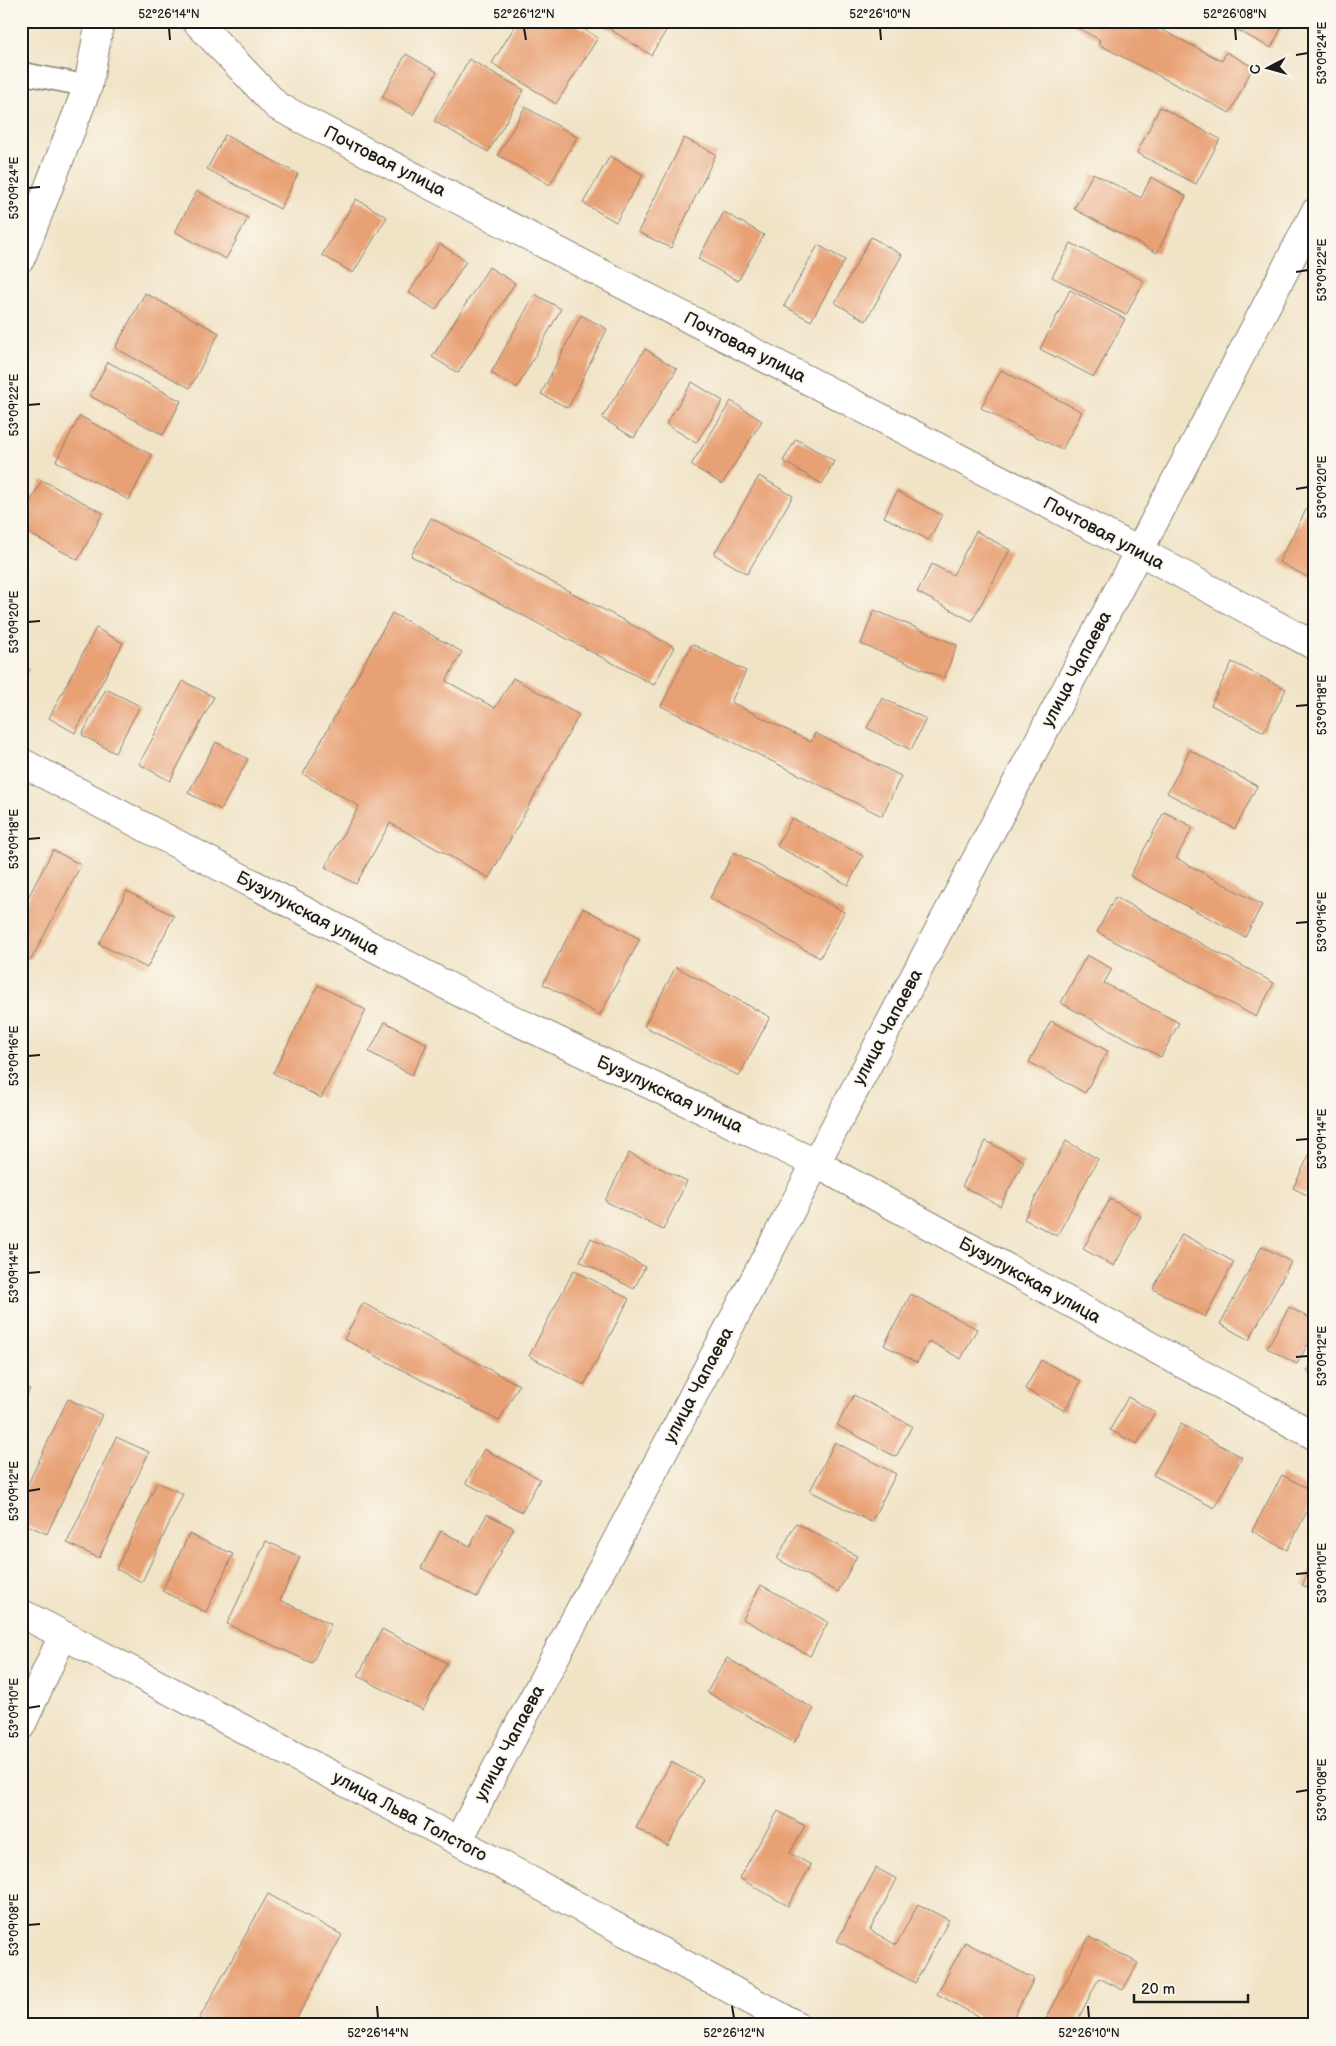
<svg xmlns="http://www.w3.org/2000/svg" width="1336" height="2046" viewBox="0 0 1336 2046" font-family="'Balsamiq Sans',sans-serif">
  <style>
    .building { fill: #e8a074 }
    .lines { fill: none; stroke-linecap: round; stroke-linejoin: round }
    .service-casing { stroke: #868071; stroke-width: 24 }
    .minor-casing { stroke: #868071; stroke-width: 30 }
    .tertiary-casing { stroke: #868071; stroke-width: 30 }
    .service { stroke: #fff; stroke-width: 21 }
    .minor { stroke: #fff; stroke-width: 28 }
    .tertiary { stroke: #fff; stroke-width: 28 }
    .ticks { fill: none; stroke: #1c1c1c; stroke-width: 2 }
    .labels { text-anchor: middle; stroke-width: 4; stroke-linejoin: round; paint-order: stroke }
    .street-label { font-size: 18px; fill: #1c1c1c; stroke: #fbf7ec }
    .neatline { fill: none; stroke: #1c1c1c; stroke-width: 2 }
    .ticks-label { font-size: 12px; text-anchor: middle; fill: #1c1c1c }
  </style>
  <rect width="100%" height="100%" fill="#fbf7ec"/>
  <filter id="ink" filterUnits="userSpaceOnUse"><feTurbulence type="fractalNoise" baseFrequency=".02" numOctaves="2"/><feDisplacementMap in="SourceGraphic" scale="10" xChannelSelector="R" yChannelSelector="G"/><feConvolveMatrix kernelMatrix="1 2 1 2 8 2 1 2 1" color-interpolation-filters="sRGB"/></filter>
  <filter id="wash" filterUnits="userSpaceOnUse"><feTurbulence type="fractalNoise" baseFrequency=".0096" numOctaves="4" result="noise"/><feDisplacementMap in="SourceGraphic" scale="20" xChannelSelector="R" yChannelSelector="G"/><feGaussianBlur stdDeviation="1.12" result="paint"/><feColorMatrix in="noise" values="0 0 0 0 0 0 0 0 0 0 0 0 0 0 0 0 0 1.4 0 .05"/><feComposite in="paint" operator="in"/></filter>
  <g filter="url(#wash)">
    <rect width="100%" height="100%" fill="#f1e3c6"/>
    <g id="blocks">
      <path class="building" d="M518,21H571L598,38L556,104L492,63Z
        M597,21H672L651,55Z
        M1065,21H1145L1222,61L1226,52L1253,67L1230,113L1098,44L1100,40Z
        M1220,21H1285L1271,48Z
        M406,54L437,72L413,115L382,97Z
        M469,59L524,90L488,152L434,121Z
        M525,107L577,137L550,185L498,155Z
        M1160,107L1220,139L1196,184L1137,153Z
        M225,135L298,174L280,209L207,169Z
        M684,138L716,154L671,248L638,232Z
        M610,156L643,175L616,222L583,203Z
        M1093,173L1141,198L1151,177L1186,196L1157,253L1074,209Z
        M197,191L248,218L226,259L175,232Z
        M356,199L387,217L353,273L322,255Z
        M724,212L764,235L738,281L698,259Z
        M871,237L902,255L866,321L835,303Z
        M1071,243L1144,281L1126,315L1052,277Z
        M440,244L466,261L436,310L409,293Z
        M818,245L845,260L811,321L784,306Z
        M489,267L515,283L458,373L432,357Z
        M1070,290L1125,319L1094,377L1040,349Z
        M145,293L219,333L190,388L115,348Z
        M535,294L561,309L517,388L491,373Z
        M581,315L607,329L568,408L541,394Z
        M645,349L677,369L634,438L602,418Z
        M108,362L181,401L163,435L90,396Z
        M1001,370L1082,412L1062,450L981,408Z
        M692,382L723,401L696,443L666,424Z
        M731,401L762,421L722,484L691,465Z
        M80,416L152,455L129,500L56,461Z
        M796,439L834,461L822,484L783,461Z
        M759,476L793,496L747,574L714,554Z
        M42,480L103,513L78,560L21,529V519Z
        M897,491L942,515L929,540L884,517Z
        M1309,504L1315,507V581L1279,562Z
        M431,518L674,647L654,685L411,556Z
        M976,531L1010,550L972,621L917,592L932,564L953,575Z
        M874,610L957,645L944,678L861,644Z
        M392,613L462,652L446,681L495,708L513,678L579,715L489,878L390,823L356,884L325,867L359,806L303,774Z
        M96,628L123,643L75,733L49,718Z
        M692,644L746,671L731,702L811,742L815,733L901,776L882,816L661,706Z
        M1232,662L1286,689L1264,732L1211,705Z
        M21,665L29,669L21,683Z
        M183,681L214,697L170,781L139,764Z
        M106,689L140,706L115,753L82,735Z
        M882,698L926,719L911,750L867,728Z
        M216,742L248,759L221,810L188,793Z
        M1190,750L1257,786L1235,829L1167,793Z
        M1164,812L1193,827L1176,858L1262,905L1245,937L1130,876Z
        M792,818L863,856L848,885L777,846Z
        M53,850L81,865L31,960L21,956V911Z
        M734,852L844,912L820,958L710,898Z
        M127,891L174,916L147,968L99,944Z
        M1115,897L1274,983L1256,1017L1097,932Z
        M583,908L640,939L600,1015L543,984Z
        M1087,955L1112,969L1104,983L1179,1023L1161,1057L1061,1003Z
        M676,967L770,1017L739,1076L644,1026Z
        M318,985L366,1010L321,1098L273,1073Z
        M1051,1021L1108,1051L1085,1093L1029,1062Z
        M385,1022L427,1044L412,1075L369,1052Z
        M986,1141L1024,1161L1000,1206L962,1186Z
        M1066,1141L1098,1159L1057,1236L1024,1219Z
        M1315,1143V1199L1293,1188Z
        M629,1153L687,1181L663,1230L605,1201Z
        M1110,1199L1141,1216L1114,1266L1083,1249Z
        M1182,1234L1234,1262L1205,1317L1153,1289Z
        M591,1238L645,1267L634,1289L580,1261Z
        M1262,1246L1291,1262L1249,1340L1220,1324Z
        M574,1270L629,1299L584,1385L529,1356Z
        M911,1294L977,1329L961,1359L929,1341L917,1363L884,1345Z
        M363,1303L519,1385L499,1421L344,1339Z
        M1289,1307L1315,1321V1331L1297,1364L1267,1348Z
        M1315,1357V1375L1307,1371Z
        M1041,1360L1081,1381L1065,1411L1025,1389Z
        M21,1385L30,1389L21,1408Z
        M854,1395L912,1426L896,1457L837,1425Z
        M1128,1397L1155,1412L1137,1444L1110,1430Z
        M68,1399L102,1415L47,1534L21,1522V1499Z
        M1181,1424L1242,1457L1214,1508L1153,1475Z
        M116,1437L149,1452L99,1558L67,1543Z
        M835,1442L896,1474L871,1522L810,1491Z
        M484,1449L540,1479L522,1512L466,1483Z
        M1282,1475L1315,1492V1496L1287,1550L1252,1531Z
        M157,1482L183,1494L142,1582L116,1569Z
        M487,1514L514,1528L477,1597L421,1568L441,1531L470,1546Z
        M796,1523L857,1556L838,1592L777,1559Z
        M189,1534L233,1554L206,1612L162,1591Z
        M266,1541L300,1557L280,1600L331,1624L312,1663L227,1624Z
        M1315,1558V1591L1302,1585Z
        M761,1585L828,1622L810,1656L743,1619Z
        M382,1629L447,1663L423,1710L358,1676Z
        M727,1658L814,1709L794,1743L707,1692Z
        M671,1762L703,1779L668,1846L636,1828Z
        M778,1811L805,1826L790,1853L811,1865L788,1906L739,1878Z
        M876,1868L897,1879L870,1930L896,1945L918,1904L949,1920L915,1983L837,1941Z
        M268,1894L342,1935L293,2025H206L198,2021Z
        M1089,1937L1138,1963L1123,1990L1099,1978L1075,2025H1043Z
        M965,1942L1034,1979L1009,2025H994L937,1994Z"/>
    </g>
  </g>
  <g filter="url(#ink)">
    <use href="#blocks" fill-opacity="0" stroke="#868071" stroke-width="1"/>
    <g class="lines">
      <defs>
        <path id="service" d="M21,73L88,86"/>
        <path id="minor" d="M196,21L277,106L1139,551L1315,646
          M21,762L497,1012L815,1163L1315,1436
          M21,1613L458,1841L796,2025
          M21,1726L63,1635
          M458,1841L1139,551L1315,212"/>
        <path id="tertiary" d="M21,258L88,86L100,21"/>
      </defs>
      <use href="#service" class="service-casing"/>
      <use href="#minor" class="minor-casing"/>
      <use href="#tertiary" class="tertiary-casing"/>
      <use href="#service" class="service"/>
      <use href="#minor" class="minor"/>
      <use href="#tertiary" class="tertiary"/>
    </g>
  </g>
  <path class="ticks" d="M169,28L170,40M524,28L526,40M880,28L881,40M1235,28L1236,40M1296,55L1308,53M28,188L40,187M1296,272L1308,270M28,405L40,404M1296,489L1308,487M28,622L40,621M1296,706L1308,705M28,839L40,838M1296,923L1308,922M28,1056L40,1055M1296,1140L1308,1139M28,1273L40,1272M1296,1357L1308,1356M28,1491L40,1489M1296,1574L1308,1573M28,1708L40,1706M1296,1792L1308,1790M28,1925L40,1924M377,2006L378,2018M732,2006L734,2018M1088,2006L1089,2018"/>
  <g class="labels">
    <g class="street-label">
      <text transform="translate(385 161) rotate(27)" y="6">Почтовая улица</text>
      <text transform="translate(745 347) rotate(27)" y="6">Почтовая улица</text>
      <text transform="translate(1104 533) rotate(28)" y="6">Почтовая улица</text>
      <text transform="translate(1076 669) rotate(-62)" y="6">улица Чапаева</text>
      <text transform="translate(308 913) rotate(28)" y="6">Бузулукская улица</text>
      <text transform="translate(887 1027) rotate(-62)" y="6">улица Чапаева</text>
      <text transform="translate(670 1094) rotate(25)" y="6">Бузулукская улица</text>
      <text transform="translate(1030 1280) rotate(29)" y="6">Бузулукская улица</text>
      <text transform="translate(698 1385) rotate(-62)" y="6">улица Чапаева</text>
      <text transform="translate(509 1743) rotate(-62)" y="6">улица Чапаева</text>
      <text transform="translate(410 1816) rotate(28)" y="6">улица Льва Толстого</text>
    </g>
  </g>
  <rect width="1336" height="2046" fill="none" stroke="#fbf7ec" stroke-width="55"/>
  <g transform="translate(1268 68) rotate(264)" stroke="#fbf7ec" stroke-width="4" paint-order="stroke">
  <path d="M0-4L9 19L0 12L-9 19Z" fill="#1c1c1c"/>
  <text y="-8" font-size="14" font-weight="bold" text-anchor="middle" fill="#1c1c1c">С</text>
  </g>
  <path d="M1134 1994v8h114v-8" fill="none" stroke="#1c1c1c" stroke-width="2.5"/>
  <text x="1141" y="1994" font-size="15" fill="#1c1c1c" stroke="#fbf7ec" stroke-width="4" paint-order="stroke">20 m</text>
  <rect x="28" y="28" width="1280" height="1990" class="neatline"/>
  <g class="ticks-label">
    <text x="169" y="18">52°26'14"N</text>
    <text x="524" y="18">52°26'12"N</text>
    <text x="880" y="18">52°26'10"N</text>
    <text x="1235" y="18">52°26'08"N</text>
    <text transform="translate(1322 53) rotate(-90)" y="4">53°09'24"E</text>
    <text transform="translate(14 188) rotate(-90)" y="4">53°09'24"E</text>
    <text transform="translate(1322 270) rotate(-90)" y="4">53°09'22"E</text>
    <text transform="translate(14 405) rotate(-90)" y="4">53°09'22"E</text>
    <text transform="translate(1322 487) rotate(-90)" y="4">53°09'20"E</text>
    <text transform="translate(14 622) rotate(-90)" y="4">53°09'20"E</text>
    <text transform="translate(1322 705) rotate(-90)" y="4">53°09'18"E</text>
    <text transform="translate(14 839) rotate(-90)" y="4">53°09'18"E</text>
    <text transform="translate(1322 922) rotate(-90)" y="4">53°09'16"E</text>
    <text transform="translate(14 1056) rotate(-90)" y="4">53°09'16"E</text>
    <text transform="translate(1322 1139) rotate(-90)" y="4">53°09'14"E</text>
    <text transform="translate(14 1273) rotate(-90)" y="4">53°09'14"E</text>
    <text transform="translate(1322 1356) rotate(-90)" y="4">53°09'12"E</text>
    <text transform="translate(14 1491) rotate(-90)" y="4">53°09'12"E</text>
    <text transform="translate(1322 1573) rotate(-90)" y="4">53°09'10"E</text>
    <text transform="translate(14 1708) rotate(-90)" y="4">53°09'10"E</text>
    <text transform="translate(1322 1790) rotate(-90)" y="4">53°09'08"E</text>
    <text transform="translate(14 1925) rotate(-90)" y="4">53°09'08"E</text>
    <text x="378" y="2037">52°26'14"N</text>
    <text x="734" y="2037">52°26'12"N</text>
    <text x="1089" y="2037">52°26'10"N</text>
  </g>
</svg>
